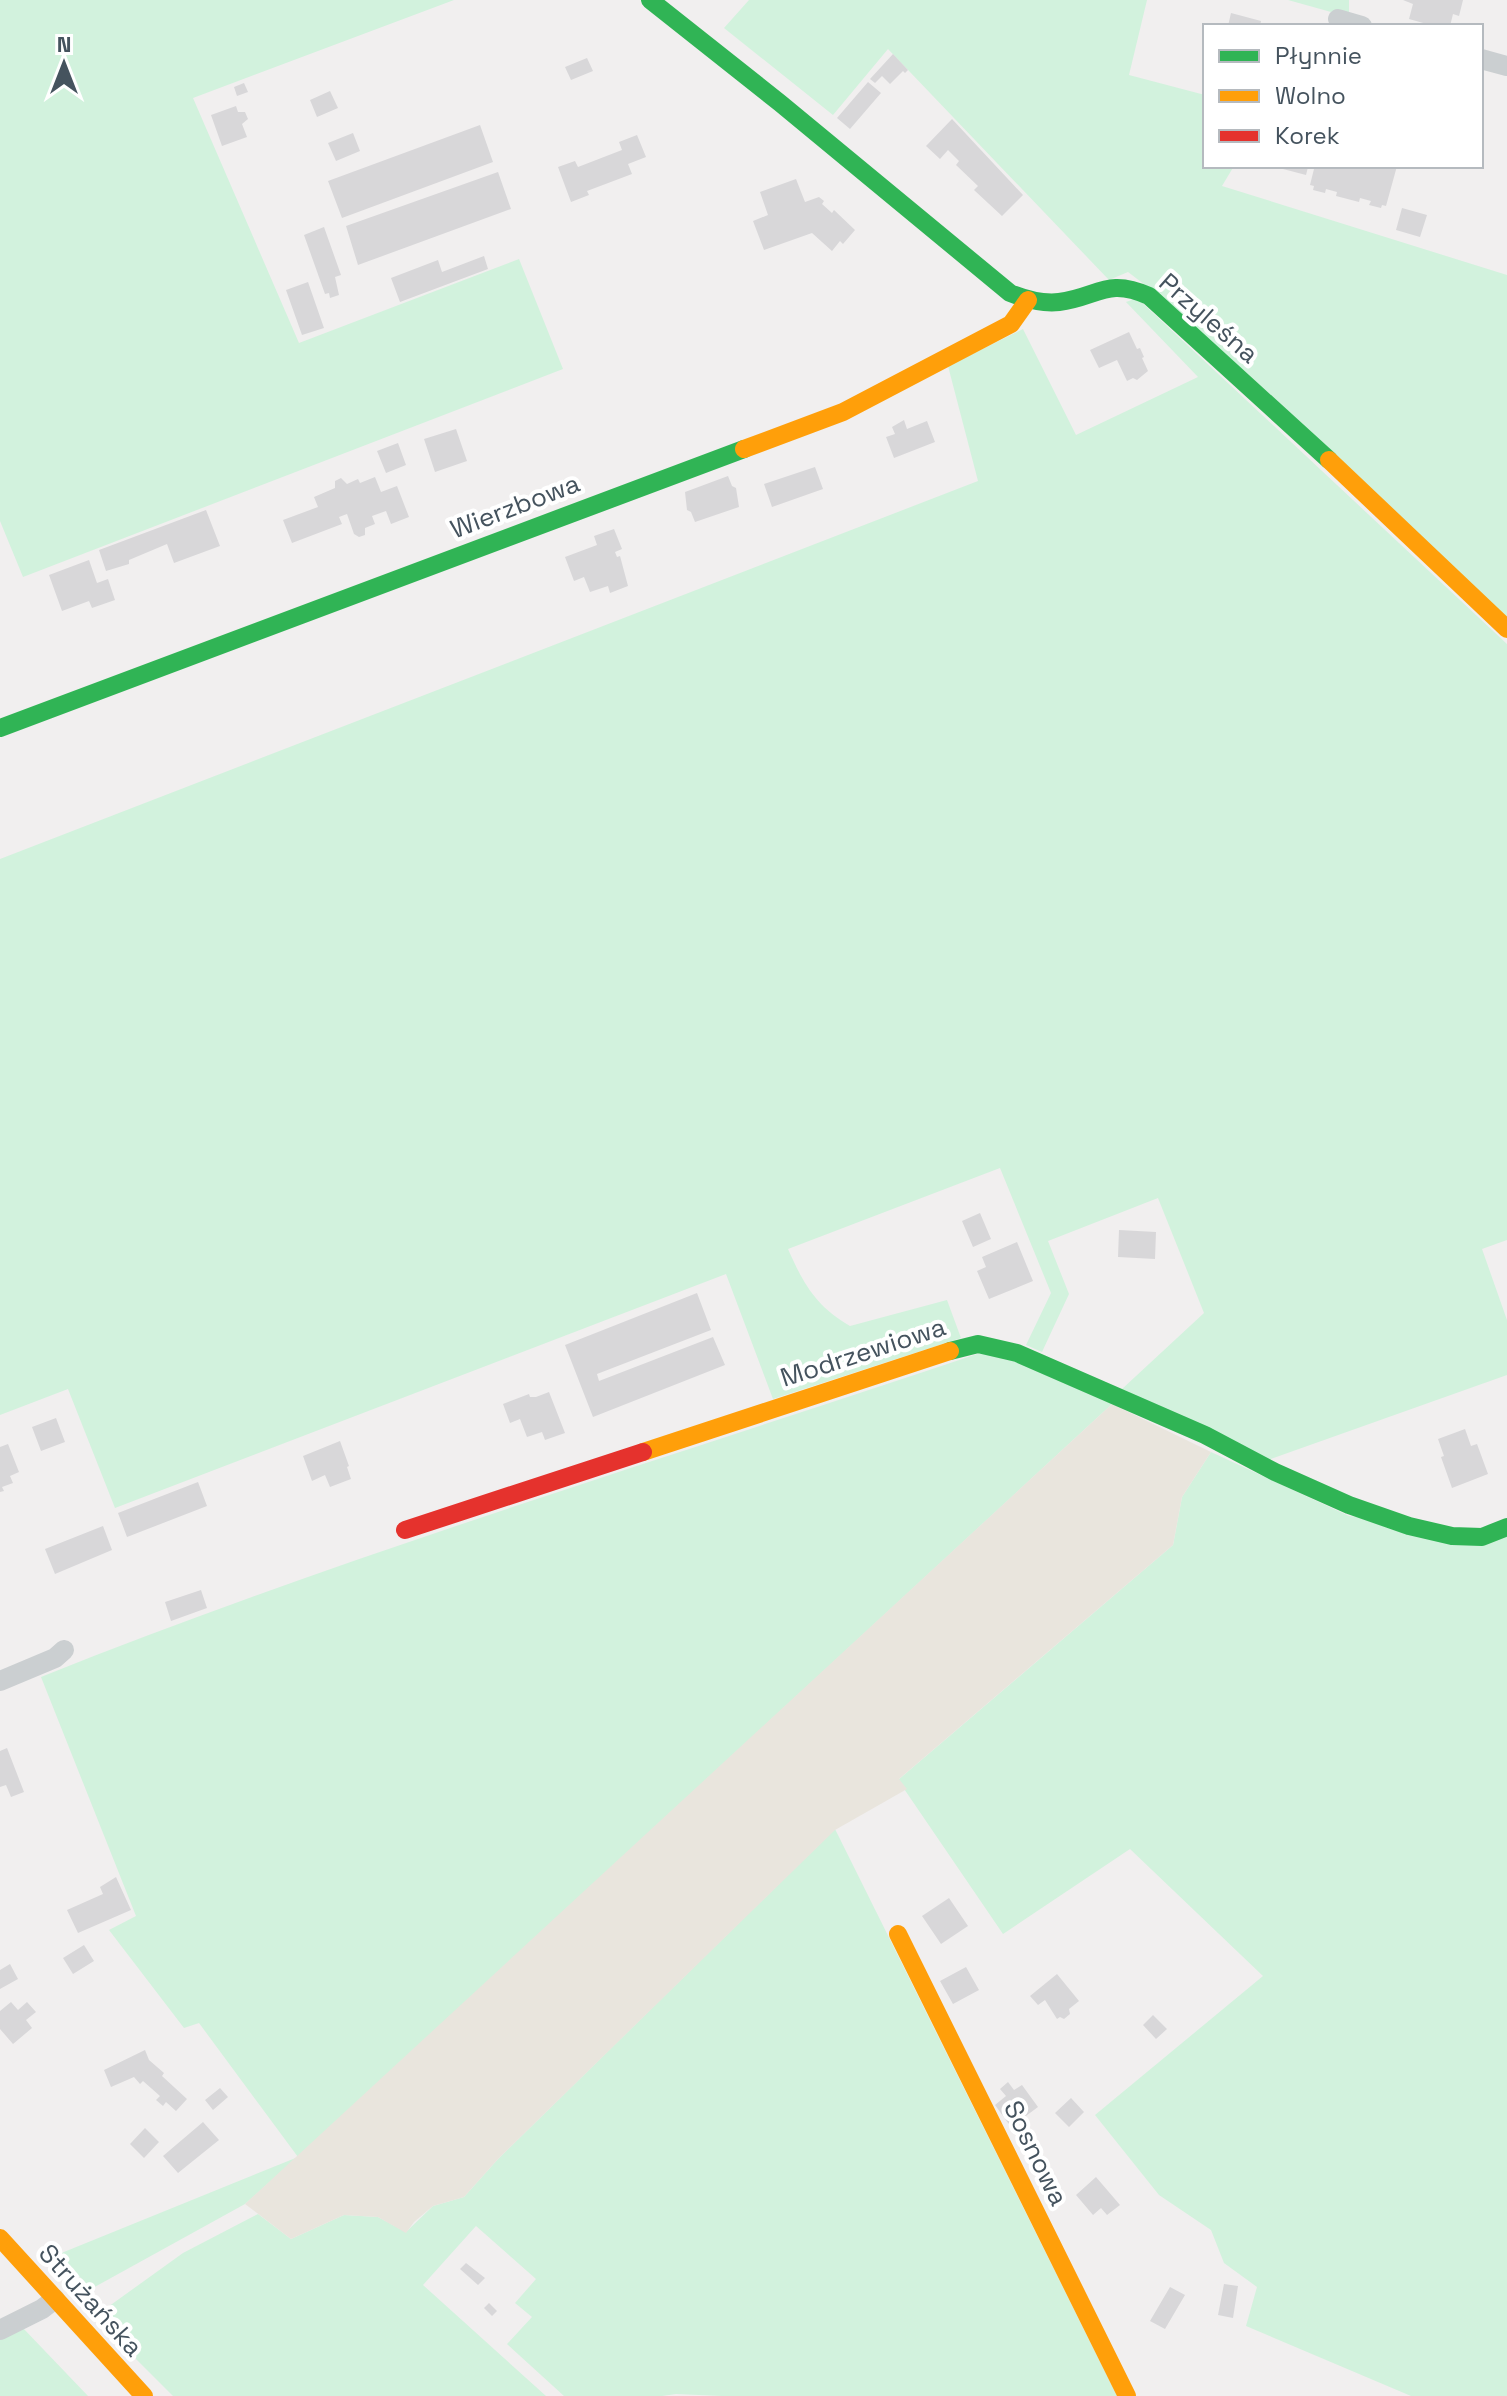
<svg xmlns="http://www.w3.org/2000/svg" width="1507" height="2396" viewBox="0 0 1507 2396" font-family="'Space Grotesk',sans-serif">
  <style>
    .green { fill: #d2f2dd }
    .sand { fill: #e9e5dd }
    .building { fill: #d8d7d9 }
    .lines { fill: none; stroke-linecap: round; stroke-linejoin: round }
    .street { stroke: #cbcfd1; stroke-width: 20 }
    .fast { stroke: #30b455; stroke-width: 18 }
    .slow { stroke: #ff9f0a; stroke-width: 18 }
    .jam { stroke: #e5322d; stroke-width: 18 }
    .labels { text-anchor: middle; stroke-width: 8; stroke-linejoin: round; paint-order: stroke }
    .street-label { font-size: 26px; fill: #45535e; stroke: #fff }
  </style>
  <rect width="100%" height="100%" fill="#f1efef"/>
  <path class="green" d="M0,0H454L193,98L299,343L519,259L563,369L23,577L0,521Z
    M749,0H1147L1129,75L1205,95V166H1234L1222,186L1507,275V619L1153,291L1128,272L1109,280L888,49L833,115L724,28Z
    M1288,0H1349V17Z
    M1137,298L1507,644V1240L1482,1249L1507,1320V1375L1265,1461L1122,1389L1204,1313L1158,1198L1048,1241L1069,1294L1042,1352L1026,1345L1051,1293L1000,1168L788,1249C804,1285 816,1306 850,1326L947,1300L961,1338L773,1399L726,1274L115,1508L68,1389L0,1415V859L978,481L948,366L1023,329L1076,435L1198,377L1126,302Z
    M989,1350L1112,1404L298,2157L245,2204L91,2289L59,2254L298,2157L199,2023L184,2028L109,1930L136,1916L41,1677C351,1553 672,1457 989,1350Z
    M1211,1452L1349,1516L1507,1536V2396H1411L1246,2326L1257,2287L1224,2263L1211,2230L1159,2195L1095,2115L1263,1976L1130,1849L1003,1934L898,1780L1173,1545L1182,1497Z
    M835,1829L1117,2396H722L676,2394L662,2396H564L507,2344L532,2317L515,2303L536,2279L476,2226L423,2285L546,2396H173L94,2317L183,2253L258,2214L291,2239L344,2215L378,2217L406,2232L433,2206L464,2197L498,2159Z
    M22,2327L88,2396H0V2337Z"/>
  <path class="sand" d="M1112,1404L1211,1452L1182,1497L1173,1545L899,1779L907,1789L835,1830L498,2159L464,2197L433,2206L414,2222L406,2233L378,2217L344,2215L291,2239L245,2204Z"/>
  <path class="building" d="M1403,0H1463L1459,16L1453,14L1450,26H1434L1409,19L1413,4Z
    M1231,13L1261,21L1260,26H1228Z
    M893,54L908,70L905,73L903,71L890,84L882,76L875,83L870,79Z
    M587,58L593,71L571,80L565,67Z
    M868,82L881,93L850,129L837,118Z
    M244,83L248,92L237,96L234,87Z
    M330,91L338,108L317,117L310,100Z
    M236,106L238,112H245L248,119L242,124L247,137L222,146L211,115Z
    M952,119L1023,195L1002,216L974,190L978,186L956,165L959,161L948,150L940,159L926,146Z
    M480,125L493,162L342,218L328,181Z
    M353,133L360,151L336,161L328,143Z
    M637,135L646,157L628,164L632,174L587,191L589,195L571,202L558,167L575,161L578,167L622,150L619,142Z
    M1283,166H1397L1386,206L1382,205L1381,208L1369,205L1371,201L1360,198L1359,202L1336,196L1337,192L1326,189L1325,193L1313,190L1314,186L1310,185L1314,169L1308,167L1306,175L1283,169Z
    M498,172L511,209L358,265L346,226Z
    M796,179L805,202L819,197L824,201L822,204L832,213L834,210L855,230L843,244L840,241L832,251L812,233L764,250L753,221L768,215L760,192Z
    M1402,208L1427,215L1420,237L1396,230Z
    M324,227L341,275L335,277L339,295L330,298L329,293L325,294L304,235Z
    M484,256L488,269L400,302L391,278L438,260L442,272Z
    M308,282L324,328L302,335L286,290Z
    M1129,332L1137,349L1140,348L1144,357L1142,358L1148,371L1137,380L1133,378L1127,381L1117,360L1099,368L1090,350Z
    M904,420L907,429L927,421L935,442L894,458L886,437L895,434L892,427Z
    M456,429L467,461L435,472L424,439Z
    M398,443L406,465L386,473L377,451Z
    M815,467L823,489L772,507L764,484Z
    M728,476L732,486L736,488L739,507L695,522L691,512L687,510L685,492Z
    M375,477L381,492L397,486L409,517L391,524L386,511L372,516L375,524L365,528V535L359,537L354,534L347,514L339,517L342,524L292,543L283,520L318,507L314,497L335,488V481L341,478L347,484L358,479L360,483Z
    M206,510L220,546L174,563L167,544L129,560V564L106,571L99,550Z
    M614,529L622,549L615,552L617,557L620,556L628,586L610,593L608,586L590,592L584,577L574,581L565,557L597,545L594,536Z
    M89,560L97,583L108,579L115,600L92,608L89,601L62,611L49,575Z
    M980,1213L991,1239L973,1247L962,1221Z
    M1119,1230L1156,1232L1155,1259L1118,1257Z
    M1017,1242L1033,1281L989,1299L977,1271L986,1267L982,1257Z
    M697,1293L711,1330L597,1374L599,1381L713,1337L725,1365L593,1417L565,1345Z
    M549,1392L565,1433L545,1440L542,1432L527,1437L520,1419L510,1423L503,1404L529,1394L530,1397H536Z
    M56,1418L65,1442L41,1451L32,1427Z
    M1465,1429L1471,1446L1477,1444L1488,1474L1452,1488L1441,1457L1444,1456L1438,1439Z
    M340,1441L349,1466L347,1467L351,1479L330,1487L325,1475L312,1481L303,1456Z
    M8,1444L19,1472L10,1476L13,1483L2,1487L4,1491L0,1492V1447Z
    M198,1482L207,1506L127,1537L118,1513Z
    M103,1526L112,1550L55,1574L45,1549Z
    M201,1590L207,1608L171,1621L165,1602Z
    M7,1748L24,1792L11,1797L6,1785L0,1787V1751Z
    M116,1877L131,1910L78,1933L67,1910L103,1894L100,1887Z
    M949,1898L968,1926L941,1944L922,1916Z
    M84,1945L94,1961L73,1974L63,1958Z
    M10,1964L18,1979L0,1989V1970Z
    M966,1967L979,1990L953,2004L940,1981Z
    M1057,1974L1079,2001L1069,2009L1070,2014L1064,2019L1060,2017L1057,2019L1045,2000L1038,2005L1030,1996Z
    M11,2002L18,2010L27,2002L36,2012L26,2020L32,2028L13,2044L0,2029V2011Z
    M1153,2015L1167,2029L1156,2039L1143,2025Z
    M145,2050L149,2060L164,2073L162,2076L187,2099L176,2111L166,2102L163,2106L156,2100L160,2096L143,2081L140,2084L134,2077L111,2087L104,2070Z
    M1008,2082L1014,2090L1022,2085L1038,2107L1011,2127L995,2105L1006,2096L1000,2089Z
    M220,2088L228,2097L213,2110L205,2100Z
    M1071,2098L1084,2112L1069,2127L1055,2113Z
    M203,2122L219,2140L178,2173L163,2156Z
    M145,2128L159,2142L144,2158L130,2144Z
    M1096,2177L1120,2205L1107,2215L1101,2208L1093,2215L1076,2195Z
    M466,2263L485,2278L478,2285L460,2269Z
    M1224,2284L1238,2286L1233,2318L1218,2315Z
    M1170,2287L1185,2295L1165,2329L1150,2321Z
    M489,2303L497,2311L492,2316L484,2308Z"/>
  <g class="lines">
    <path class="street" d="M1338,19L1362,26
      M1481,59L1507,66
      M0,1681L55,1658L64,1650
      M0,2330L42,2309L55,2299"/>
    <path class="fast" d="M650,0L780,103L1010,293C1025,299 1042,304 1059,302C1098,297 1107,277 1149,296L1329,460
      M0,728L744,449
      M950,1351L978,1344L1017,1353L1205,1435L1275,1472L1349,1505L1409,1526L1452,1536L1482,1537L1507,1527"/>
    <path class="slow" d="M744,449L843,412L1011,324L1028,300
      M1329,460L1507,629
      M643,1452L950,1351
      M898,1934L1127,2396
      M0,2238L144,2396"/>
    <path class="jam" d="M405,1530L643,1452"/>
  </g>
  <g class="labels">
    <g class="street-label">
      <text transform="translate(1209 318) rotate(41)" y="9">Przyleśna</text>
      <text transform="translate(515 506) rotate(-21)" y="9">Wierzbowa</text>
      <text transform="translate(863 1352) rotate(-18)" y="9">Modrzewiowa</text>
      <text transform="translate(1036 2153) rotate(64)" y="9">Sosnowa</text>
      <text transform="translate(91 2300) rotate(48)" y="9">Strużańska</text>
    </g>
  </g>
  <rect x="1203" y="24" width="280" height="144" fill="#ffffff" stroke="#b5babf" stroke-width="2"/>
  <rect x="1219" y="50" width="40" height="12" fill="#30b455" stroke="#b5babf" stroke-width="2"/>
  <text x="1275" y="64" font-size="24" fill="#45535e">Płynnie</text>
  <rect x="1219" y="90" width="40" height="12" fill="#ff9f0a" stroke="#b5babf" stroke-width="2"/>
  <text x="1275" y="104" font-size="24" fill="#45535e">Wolno</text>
  <rect x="1219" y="130" width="40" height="12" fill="#e5322d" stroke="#b5babf" stroke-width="2"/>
  <text x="1275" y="144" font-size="24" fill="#45535e">Korek</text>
  <g transform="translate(64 64)" stroke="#ffffff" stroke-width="6" paint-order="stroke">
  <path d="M0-6L14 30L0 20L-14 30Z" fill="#45535e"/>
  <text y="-12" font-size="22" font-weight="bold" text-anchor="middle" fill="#45535e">N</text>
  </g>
</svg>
